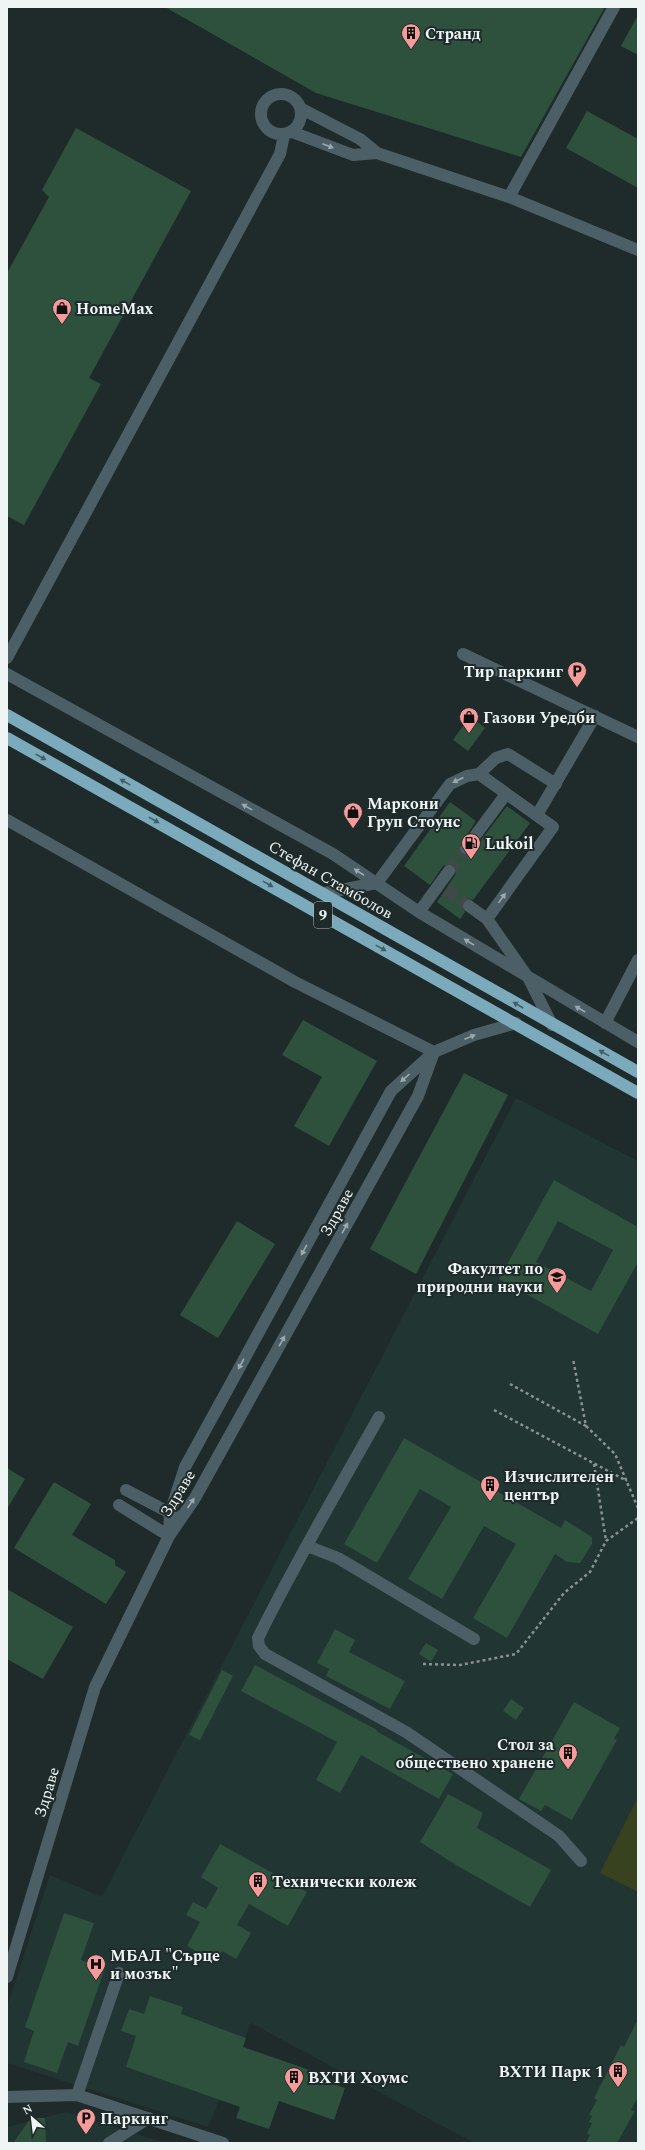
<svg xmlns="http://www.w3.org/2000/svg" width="645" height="2150" viewBox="0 0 645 2150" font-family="Spectral,serif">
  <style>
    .built { fill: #213533 }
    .green { fill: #38421f }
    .building { fill: #2d513c; fill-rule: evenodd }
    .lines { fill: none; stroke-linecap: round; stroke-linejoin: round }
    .minor-tunnel { stroke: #3e4948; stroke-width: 12; stroke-dasharray: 12 6; stroke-linecap: butt }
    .path { stroke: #899291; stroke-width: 2.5; stroke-dasharray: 3 3; stroke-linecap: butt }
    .minor { stroke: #4c5f66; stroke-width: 12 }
    .highway { stroke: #7baabc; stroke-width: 12 }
    .oneway { fill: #9daaad }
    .oneway2 { fill: #445e64 }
    .labels { text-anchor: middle; stroke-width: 4; stroke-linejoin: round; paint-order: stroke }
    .shield { fill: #1f2b2a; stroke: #b0b8b7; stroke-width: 1 }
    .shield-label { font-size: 15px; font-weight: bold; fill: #eef5f4 }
    .poi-label { font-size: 16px; font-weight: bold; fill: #eef5f4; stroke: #1f2b2a; text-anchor: start }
    .street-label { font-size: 16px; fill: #eef5f4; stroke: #1f2b2a }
  </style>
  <rect width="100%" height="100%" fill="#1f2b2a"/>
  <path class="built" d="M516,1098L638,1161V2143H474L251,2023L208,2127L7,2063V2007L50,1875L102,1897Z
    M66,2112L166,2143H7V2127Z"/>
  <path class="green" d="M638,1797V1892L600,1873Z"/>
  <path class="building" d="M165,7H605L521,157L316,93Z
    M638,15V55L621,46Z
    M587,111L638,139V188L566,148Z
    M76,128L191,191L89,378L101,384L24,525L7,516V273L49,197L42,190Z
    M470,716L485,728L468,751L453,740Z
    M450,802L476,821L459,847V851L465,855L472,852L507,806L530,823L473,900L469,899L463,901L462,906L465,912L460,919L437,902L455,875L456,871L454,865L449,864L443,866L430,885L404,866Z
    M303,1020L377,1061L329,1146L294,1126L322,1077L282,1055Z
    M464,1073L508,1095L416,1274L370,1249Z
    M554,1180L638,1227V1262L598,1334L499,1279ZM558,1221L613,1250L591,1291L536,1262Z
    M237,1221L275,1244L218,1338L180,1315Z
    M404,1438L561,1528L565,1520L592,1537V1544L580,1563L567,1562L555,1554L507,1638L473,1618L516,1544L484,1526L442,1599L408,1579L451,1507L420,1489L377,1563L344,1544Z
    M7,1468L25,1479L7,1509Z
    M54,1482L91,1504L72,1535L115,1560V1565L126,1572L106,1604L14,1548Z
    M7,1589L73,1627L43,1679L7,1659Z
    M335,1629L355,1640L349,1652L405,1681L390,1709L326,1676L329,1669L317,1663Z
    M426,1643L438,1650L431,1662L419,1654Z
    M255,1665L377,1730L376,1731L453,1774L439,1799L361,1755L340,1793L316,1780L337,1742L241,1691Z
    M222,1670L233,1676L200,1740L189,1735Z
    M511,1699L524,1708L516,1720L503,1711Z
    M574,1702L620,1728L614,1739L617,1740L572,1820L545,1805L541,1811L519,1799Z
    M448,1794L483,1813L477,1828L551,1870L530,1907L456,1865L420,1842Z
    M220,1844L307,1892L288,1926L249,1904L237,1925L251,1933L236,1959L222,1951L216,1963L187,1946L200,1922L186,1915L193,1902L206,1909L218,1888L201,1877Z
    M64,1913L94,1923L81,1960L105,1968L78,2046L68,2042L57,2073L24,2062L34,2031L25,2027Z
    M150,1996L183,2007L181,2014L246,2038L243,2047L318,2073V2075L332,2080L331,2083L345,2088L334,2120L279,2101L269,2129L236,2118L240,2107L126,2067L136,2036L121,2031L129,2009L144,2014Z
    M638,2019V2097L631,2110L635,2111L617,2143H586L590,2135L587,2133L592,2123L589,2122L592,2116L589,2115L597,2100L594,2098L621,2045L624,2047Z
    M31,2118H45L46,2143H13Z"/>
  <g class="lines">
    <path class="minor-tunnel" d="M449,871L466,848
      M446,890L469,906"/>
    <path class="path" d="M510,1384L586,1426L573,1359
      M494,1410L627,1481
      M586,1426L615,1454L638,1508
      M594,1464L606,1541
      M423,1664L460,1665L516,1654L564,1593L590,1572L606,1541L638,1518"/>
    <path class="minor" d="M261 114a20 20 0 1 1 40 0a20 20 0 1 1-40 0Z
      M292,132L353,155L377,153L360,139L300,108
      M377,153L509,197L638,250
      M509,197L614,7
      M463,654L638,737
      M7,658L280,154L284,135
      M7,674L333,854L419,912L638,1042
      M479,774L496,758L508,754L556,784
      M537,815L595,716
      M7,820L295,982L434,1052
      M466,848L506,794
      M325,893L377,883L450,784L467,776L479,774L553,827L487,919L529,979L552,1025
      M469,906L487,919
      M419,912L449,871
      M605,1023L638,960
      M379,1417C338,1490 295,1563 258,1638L259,1646L265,1654L406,1732L559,1836L581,1861
      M126,1490L176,1516
      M119,1505L169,1536
      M169,1534L170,1513L185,1467L391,1091L434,1052L474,1035L516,1023
      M307,1546L338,1558L474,1639
      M7,1977L95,1687L169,1536L195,1498L418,1096L434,1052
      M77,2095L119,1973
      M7,2097L77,2095L223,2143
      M109,2143L149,2118"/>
    <path class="highway" d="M7,715L638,1072
      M7,738L638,1093"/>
  </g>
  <defs><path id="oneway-solid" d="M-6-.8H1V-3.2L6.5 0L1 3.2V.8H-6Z"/></defs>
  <g class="oneway">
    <use href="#oneway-solid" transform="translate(328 146) rotate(21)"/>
    <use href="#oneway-solid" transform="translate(458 780) rotate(155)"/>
    <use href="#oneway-solid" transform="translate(247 807) rotate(-151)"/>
    <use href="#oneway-solid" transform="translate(359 872) rotate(-147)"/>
    <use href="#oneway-solid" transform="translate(502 898) rotate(-54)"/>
    <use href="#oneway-solid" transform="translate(469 942) rotate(-148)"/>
    <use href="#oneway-solid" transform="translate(580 1009) rotate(-150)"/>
    <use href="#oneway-solid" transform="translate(470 1037) rotate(-22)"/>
    <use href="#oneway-solid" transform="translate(405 1078) rotate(138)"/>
    <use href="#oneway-solid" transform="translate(345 1228) rotate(-61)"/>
    <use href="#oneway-solid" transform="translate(304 1250) rotate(119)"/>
    <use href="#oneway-solid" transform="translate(282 1341) rotate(-61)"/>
    <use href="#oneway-solid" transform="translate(241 1364) rotate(119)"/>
    <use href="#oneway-solid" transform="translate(191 1503) rotate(-56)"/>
  </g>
  <g class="oneway2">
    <use href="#oneway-solid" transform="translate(41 757) rotate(29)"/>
    <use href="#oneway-solid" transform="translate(125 782) rotate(-151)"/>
    <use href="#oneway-solid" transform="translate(154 820) rotate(29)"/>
    <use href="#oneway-solid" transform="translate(268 884) rotate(29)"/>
    <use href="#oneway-solid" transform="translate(381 948) rotate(29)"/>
    <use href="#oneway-solid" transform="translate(518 1005) rotate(-150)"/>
    <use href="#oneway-solid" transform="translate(604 1053) rotate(-151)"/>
  </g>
  <defs>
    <symbol id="building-pin" viewBox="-11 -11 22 30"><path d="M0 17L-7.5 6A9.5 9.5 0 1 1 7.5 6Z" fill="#f59b99" stroke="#1f2b2a"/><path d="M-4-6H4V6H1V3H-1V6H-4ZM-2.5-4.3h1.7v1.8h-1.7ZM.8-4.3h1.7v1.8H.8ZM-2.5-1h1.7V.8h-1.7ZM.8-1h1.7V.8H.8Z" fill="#111"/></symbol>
    <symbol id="shop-pin" viewBox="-11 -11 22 30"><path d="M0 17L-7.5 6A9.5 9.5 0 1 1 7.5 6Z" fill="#f59b99" stroke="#1f2b2a"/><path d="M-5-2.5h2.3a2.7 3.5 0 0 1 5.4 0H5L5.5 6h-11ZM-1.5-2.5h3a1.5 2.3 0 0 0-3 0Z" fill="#111"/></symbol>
    <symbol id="parking-pin" viewBox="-11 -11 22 30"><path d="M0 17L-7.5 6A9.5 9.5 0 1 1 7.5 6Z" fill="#f59b99" stroke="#1f2b2a"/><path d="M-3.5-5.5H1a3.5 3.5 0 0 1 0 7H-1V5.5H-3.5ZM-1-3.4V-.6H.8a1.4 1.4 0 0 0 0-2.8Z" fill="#111"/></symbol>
    <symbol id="fuel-pin" viewBox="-11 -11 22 30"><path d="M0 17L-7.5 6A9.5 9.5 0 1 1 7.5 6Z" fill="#f59b99" stroke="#1f2b2a"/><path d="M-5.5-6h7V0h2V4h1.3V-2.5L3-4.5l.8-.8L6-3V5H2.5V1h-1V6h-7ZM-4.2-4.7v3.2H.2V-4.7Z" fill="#111"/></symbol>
    <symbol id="university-pin" viewBox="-11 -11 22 30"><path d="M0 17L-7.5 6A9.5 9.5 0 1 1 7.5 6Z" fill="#f59b99" stroke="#1f2b2a"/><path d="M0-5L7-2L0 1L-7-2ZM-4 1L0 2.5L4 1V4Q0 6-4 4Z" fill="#111"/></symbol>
    <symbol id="hospital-pin" viewBox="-11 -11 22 30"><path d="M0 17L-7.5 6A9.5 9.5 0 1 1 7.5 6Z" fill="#f59b99" stroke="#1f2b2a"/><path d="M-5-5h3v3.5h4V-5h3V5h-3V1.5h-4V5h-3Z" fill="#111"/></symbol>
  </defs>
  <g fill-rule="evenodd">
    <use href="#building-pin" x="400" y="22" width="22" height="30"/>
    <use href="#shop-pin" x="51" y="297" width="22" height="30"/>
    <use href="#parking-pin" x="566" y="660" width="22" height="30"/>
    <use href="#shop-pin" x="458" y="706" width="22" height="30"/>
    <use href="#shop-pin" x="342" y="801" width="22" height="30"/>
    <use href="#fuel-pin" x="460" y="832" width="22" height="30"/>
    <use href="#university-pin" x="546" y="1266" width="22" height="30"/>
    <use href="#building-pin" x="479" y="1474" width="22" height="30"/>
    <use href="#building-pin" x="557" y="1742" width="22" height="30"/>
    <use href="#building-pin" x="247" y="1870" width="22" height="30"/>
    <use href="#hospital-pin" x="85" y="1953" width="22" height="30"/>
    <use href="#building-pin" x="607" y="2060" width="22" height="30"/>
    <use href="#building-pin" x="283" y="2066" width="22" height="30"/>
    <use href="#parking-pin" x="75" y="2107" width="22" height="30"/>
  </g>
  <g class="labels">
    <rect class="shield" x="314" y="902" width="18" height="26" rx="3"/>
    <g class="shield-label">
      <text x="323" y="920">9</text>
    </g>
    <g class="poi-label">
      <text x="425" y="39">Странд</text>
      <text x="76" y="314">HomeMax</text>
      <text x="563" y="677" text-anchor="end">Тир паркинг</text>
      <text x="483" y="723">Газови Уредби</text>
      <text x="367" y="809">Маркони<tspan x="367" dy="18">Груп Стоунс</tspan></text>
      <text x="485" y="849">Lukoil</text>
      <text x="543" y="1274" text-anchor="end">Факултет по<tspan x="543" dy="18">природни науки</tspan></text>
      <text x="504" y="1482">Изчислителен<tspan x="504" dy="18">център</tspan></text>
      <text x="554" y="1750" text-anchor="end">Стол за<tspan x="554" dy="18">обществено хранене</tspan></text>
      <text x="272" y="1887">Технически колеж</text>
      <text x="110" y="1961">МБАЛ "Сърце<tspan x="110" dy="18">и мозък"</tspan></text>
      <text x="604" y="2077" text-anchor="end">ВХТИ Парк 1</text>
      <text x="308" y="2083">ВХТИ Хоумс</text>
      <text x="100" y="2124">Паркинг</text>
    </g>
    <g class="street-label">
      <text transform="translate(331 879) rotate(30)" y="6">Стефан Стамболов</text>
      <text transform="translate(336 1212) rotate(-61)" y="6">Здраве</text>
      <text transform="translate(177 1493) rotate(-58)" y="6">Здраве</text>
      <text transform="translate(46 1792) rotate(-73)" y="6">Здраве</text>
    </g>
  </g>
  <rect width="645" height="2150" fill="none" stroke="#eef5f4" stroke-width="16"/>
  <g transform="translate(32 2118) rotate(332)" stroke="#1f2b2a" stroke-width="3" paint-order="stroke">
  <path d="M0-3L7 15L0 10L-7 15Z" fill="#eef5f4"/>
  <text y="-6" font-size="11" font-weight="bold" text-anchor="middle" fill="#eef5f4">N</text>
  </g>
</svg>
